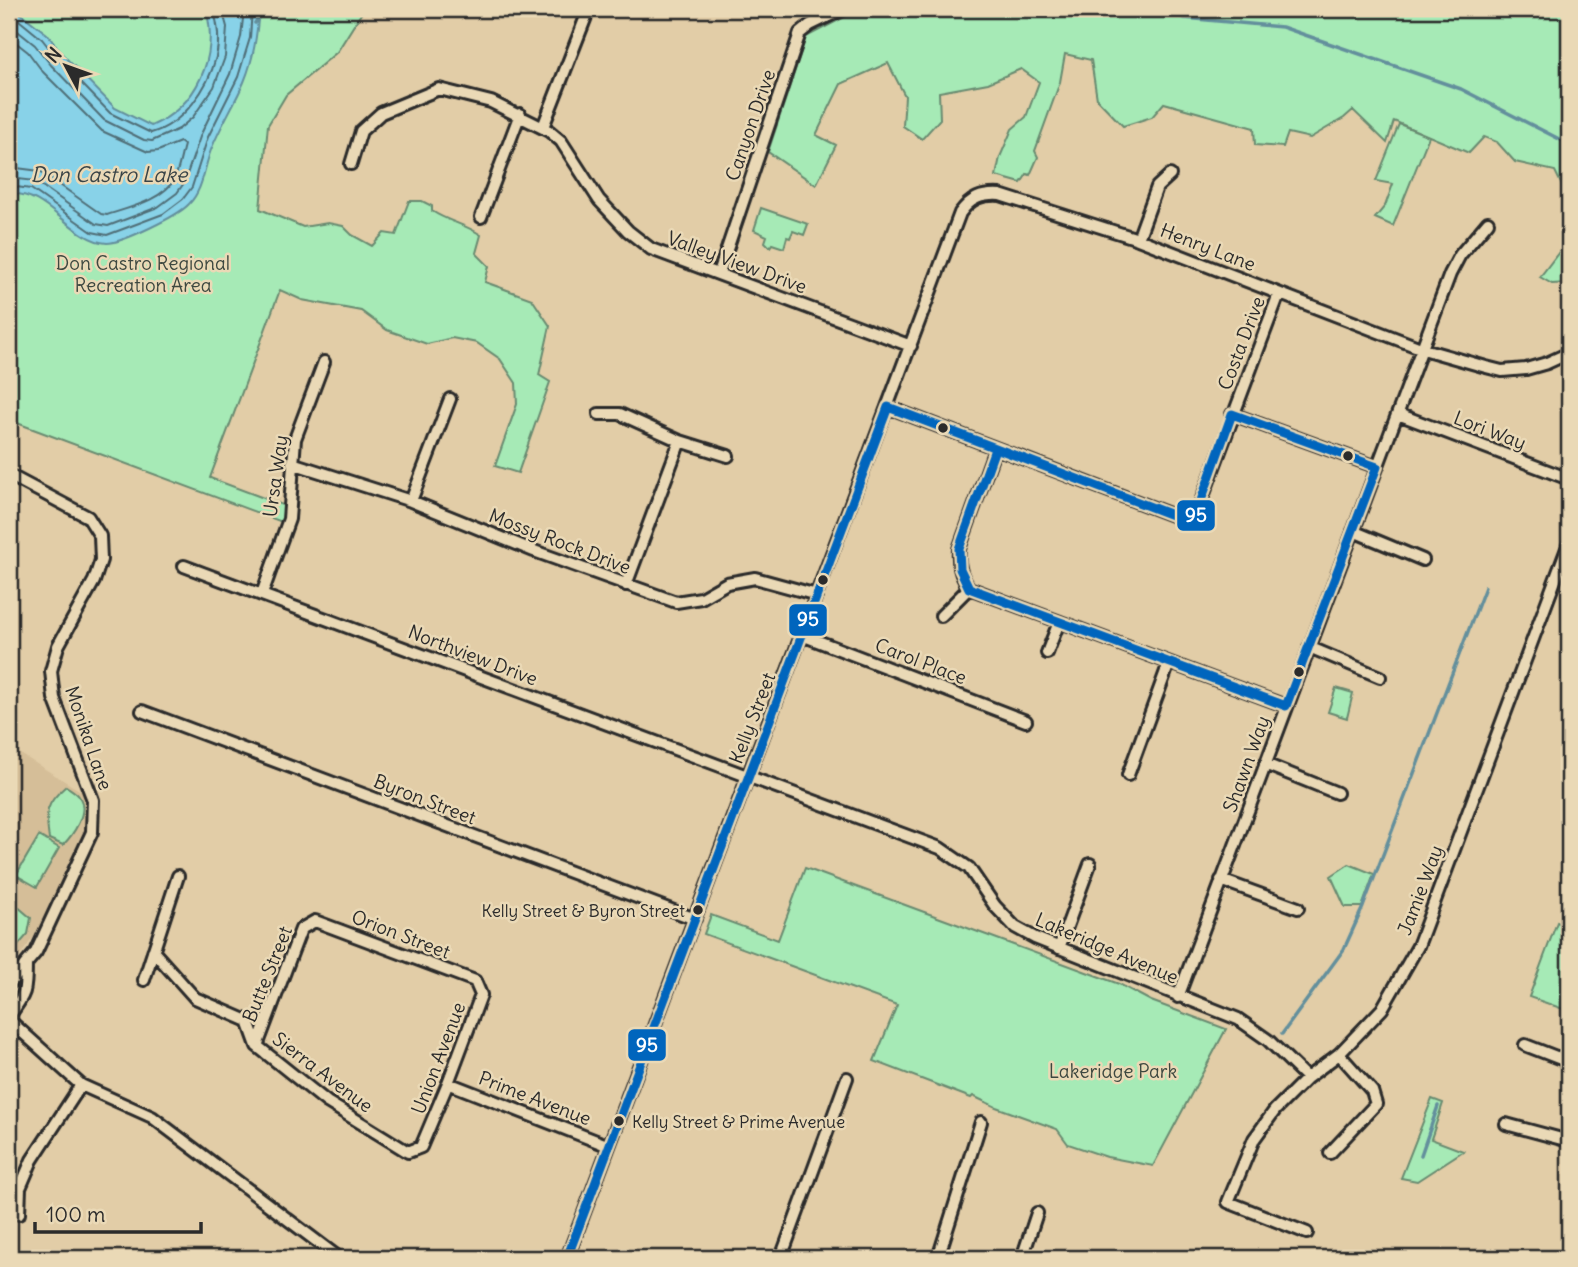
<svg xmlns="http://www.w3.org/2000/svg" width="1578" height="1267" viewBox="0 0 1578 1267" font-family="Delius,sans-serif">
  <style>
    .built { fill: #d5be98 }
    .green { fill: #a6eab6; stroke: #688a70; stroke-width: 2 }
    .water { fill: #88d2e8; stroke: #638f9c; stroke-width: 2 }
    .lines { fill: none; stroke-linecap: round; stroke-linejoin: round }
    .shore { stroke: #506e77; stroke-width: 2 }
    .stream { stroke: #638f9c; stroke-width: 3.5 }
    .minor-casing { stroke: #2b2b2b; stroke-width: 16 }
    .minor { stroke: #ead9b6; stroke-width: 10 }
    .bus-1-casing { stroke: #ead9b6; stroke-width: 14 }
    .bus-1 { stroke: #0065bd; stroke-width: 9 }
    .bus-dot { fill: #2b2b2b; stroke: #ead9b6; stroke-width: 2.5 }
    .labels { text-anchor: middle; stroke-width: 5; stroke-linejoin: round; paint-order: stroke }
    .bus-label { font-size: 17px; fill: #2b2b2b; stroke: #ead9b6; text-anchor: end }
    .street-label { font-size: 19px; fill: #2b2b2b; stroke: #ead9b6 }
    .park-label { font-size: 19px; fill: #3d4840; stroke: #ead9b6 }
    .water-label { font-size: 21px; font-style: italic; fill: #394447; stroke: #ead9b6 }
    .line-badge { stroke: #ead9b6; stroke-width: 2.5 }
    .badge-label { font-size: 19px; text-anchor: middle; font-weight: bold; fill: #fff }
  </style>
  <rect width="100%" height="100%" fill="#e2cda7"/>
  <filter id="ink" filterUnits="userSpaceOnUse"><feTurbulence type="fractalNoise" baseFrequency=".0143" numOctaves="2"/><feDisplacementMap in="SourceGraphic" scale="14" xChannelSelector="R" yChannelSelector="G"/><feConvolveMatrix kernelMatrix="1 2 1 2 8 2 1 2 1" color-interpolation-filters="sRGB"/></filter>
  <g filter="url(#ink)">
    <path class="built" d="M9,747L84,793L89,829L33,938L9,970Z"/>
    <path class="green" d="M9,9H364L337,52L286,95L268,125L260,209L303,227L328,223L343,226L352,235L372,246L384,233L396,235L409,201H422L432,206V211C448,222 466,224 481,235L476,253L489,266L485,282L532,299L550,326L539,375L550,382L518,473L495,466L517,404L516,383L500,359L477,343L452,338L427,344L387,330L361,311L302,300L280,290L210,478L285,506L282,522L9,420Z
      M860,9H1569V200L1555,171L1515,162L1497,142L1484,137L1469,153L1394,121L1387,143L1353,110L1344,118L1310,138L1288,133L1283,147L1255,145L1254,128L1164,103L1152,117L1123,126L1097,99L1091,60L1065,54L1060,82L1035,151L1038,157L1030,175L1027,174L1021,183L996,176L1000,157L1012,129L1026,117L1039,82L1021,69L988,83L939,92L940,119L922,139L903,126L905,96L888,63L841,84L816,135L836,145L816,185L768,152L806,37Z
      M1399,124L1429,136L1393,226L1375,218L1385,206L1393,184L1376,181Z
      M761,208L808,224L804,235L793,231L790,238L787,237L784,248L772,244L770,247L765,242L767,236L754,230Z
      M1569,227V283L1552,284L1540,277L1565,244Z
      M1336,688L1353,693L1347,718L1328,712Z
      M66,786C70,789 78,793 80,798C89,813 72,836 63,845L49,839C45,812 45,804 66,786Z
      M39,836L59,848L37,887L16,875Z
      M1349,864L1374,874L1362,907H1345L1331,876Z
      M805,868L1119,984L1151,1001L1226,1029L1153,1166L1107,1157L1068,1144L1057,1129L996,1107L973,1096L971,1098L874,1061L897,1005L704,934L711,915L778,940Z
      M10,900L31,918L28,934L9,956Z
      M1557,922L1569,927V1011L1529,997Z
      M1432,1099L1443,1103L1431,1139L1463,1151L1417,1181L1401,1178Z"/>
    <path class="water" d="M9,9H15L47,34L62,54L115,108L151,126C197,106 219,57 206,9H259C257,34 254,58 244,82C234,105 220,127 211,150C204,168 203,190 189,204C178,216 122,243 107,243C73,242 46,189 9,194Z"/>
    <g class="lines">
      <path class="shore" d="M11,9L14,16L42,39L57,58L110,113L151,133C183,124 208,89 216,57C220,41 218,24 213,9
        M9,24L35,45L51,65L104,120L144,140L152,141L179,129L193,117L214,87L225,57L227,27L222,9
        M9,37L28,52L43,72L102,131L148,152L158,151L180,142L184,145C181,156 179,168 175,178C164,200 128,208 107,215L101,214L40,171L9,167
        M9,178L35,181L96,224L108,226L158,207L177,193L184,183L201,134L230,74L241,37L244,9
        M9,186L31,189L92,232L107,235L163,214L183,199L192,187L208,137L238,77L250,38L252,9"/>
      <path class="stream" d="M1158,9L1185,18L1282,27L1461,89L1569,144
        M255,23L264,9
        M1563,746L1569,729
        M1282,1034L1344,949L1363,907L1485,587
        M1421,1155L1438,1106"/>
      <defs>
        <path id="minor" d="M543,127L589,9
          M351,164L361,131L381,113L439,89L491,102L549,131L561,141L599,200L628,231L651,249L911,346
          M481,217L520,114
          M1138,239L1157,187L1170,175
          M719,273L800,33L810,25L841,10
          M888,407L1193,523L1279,294
          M599,414H620L680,441L728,456
          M1232,414L1377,467
          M1398,414L1569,479
          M292,463L411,501L534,551L676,602L701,598L727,583L755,578L817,595
          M9,475L88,517L100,536L101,560L94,581L58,646L51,671L54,698L93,800L92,832L36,952L9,984
          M411,501L450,399
          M1353,531L1423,560
          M184,566L940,848L969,868L995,906L1015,927L1035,938L1238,1019L1268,1040L1307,1078
          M626,585L680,441
          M969,588L1286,706
          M969,588C960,574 958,565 959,549L995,449
          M262,594L289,519L295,439L324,362
          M941,616L969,588
          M802,635L1026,721
          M1309,647L1380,677
          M1047,653L1059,622
          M142,711L695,919
          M1265,764L1337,793
          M1128,775L1169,663
          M1221,880L1298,908
          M1059,948L1090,864
          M153,951L195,998L248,1021L257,1046L327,1102L408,1152L421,1147L448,1083L481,995L475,981L315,921L301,929L257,1046
          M144,980L178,876
          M1178,997L1450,274L1460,255L1488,222
          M9,1016C26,994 26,991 26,964
          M9,1020L81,1085L152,1117L339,1258
          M1525,1045L1569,1062
          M448,1083L609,1146
          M1506,1124L1569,1141
          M1330,1153L1376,1104L1372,1091L1339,1054
          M19,1214L20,1188L32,1160L81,1085
          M1307,1233L1228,1202L1254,1139L1275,1110L1307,1078L1339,1054L1382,1009L1418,946L1569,543
          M567,1258L960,213C971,198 981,194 1000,195L1138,239L1423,349L1486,367L1502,371L1526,369L1547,363L1569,353
          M779,1258L782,1255L847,1078
          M938,1258L981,1122
          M1022,1258L1037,1213"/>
      </defs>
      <use href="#minor" class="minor-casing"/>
      <use href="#minor" class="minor"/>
      <defs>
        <path id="bus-1" d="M888,407L1193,523L1232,414L1377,467L1286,706L969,588L960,569L959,549L995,449
          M567,1258L888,407"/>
      </defs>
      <use href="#bus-1" class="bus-1-casing"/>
      <use href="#bus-1" class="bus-1"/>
    </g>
  </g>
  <g class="bus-dot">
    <circle cx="943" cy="428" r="6"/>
    <circle cx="1348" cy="456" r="6"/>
    <circle cx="823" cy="580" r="6"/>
    <circle cx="1299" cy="672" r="6"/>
    <circle cx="698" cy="910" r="6"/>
    <circle cx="619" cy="1121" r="6"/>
  </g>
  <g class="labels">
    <g class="bus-label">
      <text x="685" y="917">Kelly Street &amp; Byron Street</text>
      <text x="632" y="1128" text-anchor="start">Kelly Street &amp; Prime Avenue</text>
    </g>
    <g class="street-label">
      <text transform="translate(750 125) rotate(-71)" y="7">Canyon Drive</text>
      <text transform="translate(1208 247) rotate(21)" y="7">Henry Lane</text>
      <text transform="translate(737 262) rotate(20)" y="7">Valley View Drive</text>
      <text transform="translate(1241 343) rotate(-69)" y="7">Costa Drive</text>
      <text transform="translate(1490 430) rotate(21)" y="7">Lori Way</text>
      <text transform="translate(275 476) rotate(-82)" y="7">Ursa Way</text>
      <text transform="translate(560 541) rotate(21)" y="7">Mossy Rock Drive</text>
      <text transform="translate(473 655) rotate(21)" y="7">Northview Drive</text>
      <text transform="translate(921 661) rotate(21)" y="7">Carol Place</text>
      <text transform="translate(752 718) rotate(-69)" y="7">Kelly Street</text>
      <text transform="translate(89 738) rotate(71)" y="7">Monika Lane</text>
      <text transform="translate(1246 764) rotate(-70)" y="7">Shawn Way</text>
      <text transform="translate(425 799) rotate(21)" y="7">Byron Street</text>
      <text transform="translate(1420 890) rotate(-69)" y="7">Jamie Way</text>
      <text transform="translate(401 934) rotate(21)" y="7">Orion Street</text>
      <text transform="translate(1107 948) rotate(23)" y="7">Lakeridge Avenue</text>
      <text transform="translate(267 974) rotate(-68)" y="7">Butte Street</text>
      <text transform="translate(438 1058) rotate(-69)" y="7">Union Avenue</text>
      <text transform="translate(323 1072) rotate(37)" y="7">Sierra Avenue</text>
      <text transform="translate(535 1098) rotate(21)" y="7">Prime Avenue</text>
    </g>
    <g class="park-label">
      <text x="143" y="270">Don Castro Regional<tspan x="143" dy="22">Recreation Area</tspan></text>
      <text x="1113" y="1078">Lakeridge Park</text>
    </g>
    <g class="water-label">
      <text x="109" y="182">Don Castro Lake</text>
    </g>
  </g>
  <g class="line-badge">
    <rect x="1176" y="499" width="40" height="33" rx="7" fill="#0065bd"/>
    <rect x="788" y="603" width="40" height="34" rx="7" fill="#0065bd"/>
    <rect x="627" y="1028" width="40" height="34" rx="7" fill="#0065bd"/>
  </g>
  <g class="badge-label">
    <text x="1196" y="522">95</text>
    <text x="808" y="626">95</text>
    <text x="647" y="1052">95</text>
  </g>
  <rect width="1578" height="1267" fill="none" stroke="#ead9b6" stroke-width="35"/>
  <rect x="18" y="18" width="1543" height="1232" fill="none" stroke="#2b2b2b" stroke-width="2.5" filter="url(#ink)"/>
  <g transform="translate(66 66) rotate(311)" stroke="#ead9b6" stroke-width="5" paint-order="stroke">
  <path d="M0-5L12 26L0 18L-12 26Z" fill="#2b2b2b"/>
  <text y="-10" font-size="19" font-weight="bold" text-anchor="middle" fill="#2b2b2b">N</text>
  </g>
  <path d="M35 1222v10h166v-10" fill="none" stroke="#2b2b2b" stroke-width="3.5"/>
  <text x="46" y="1222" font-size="21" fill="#2b2b2b" stroke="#ead9b6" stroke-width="5" paint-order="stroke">100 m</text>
</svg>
